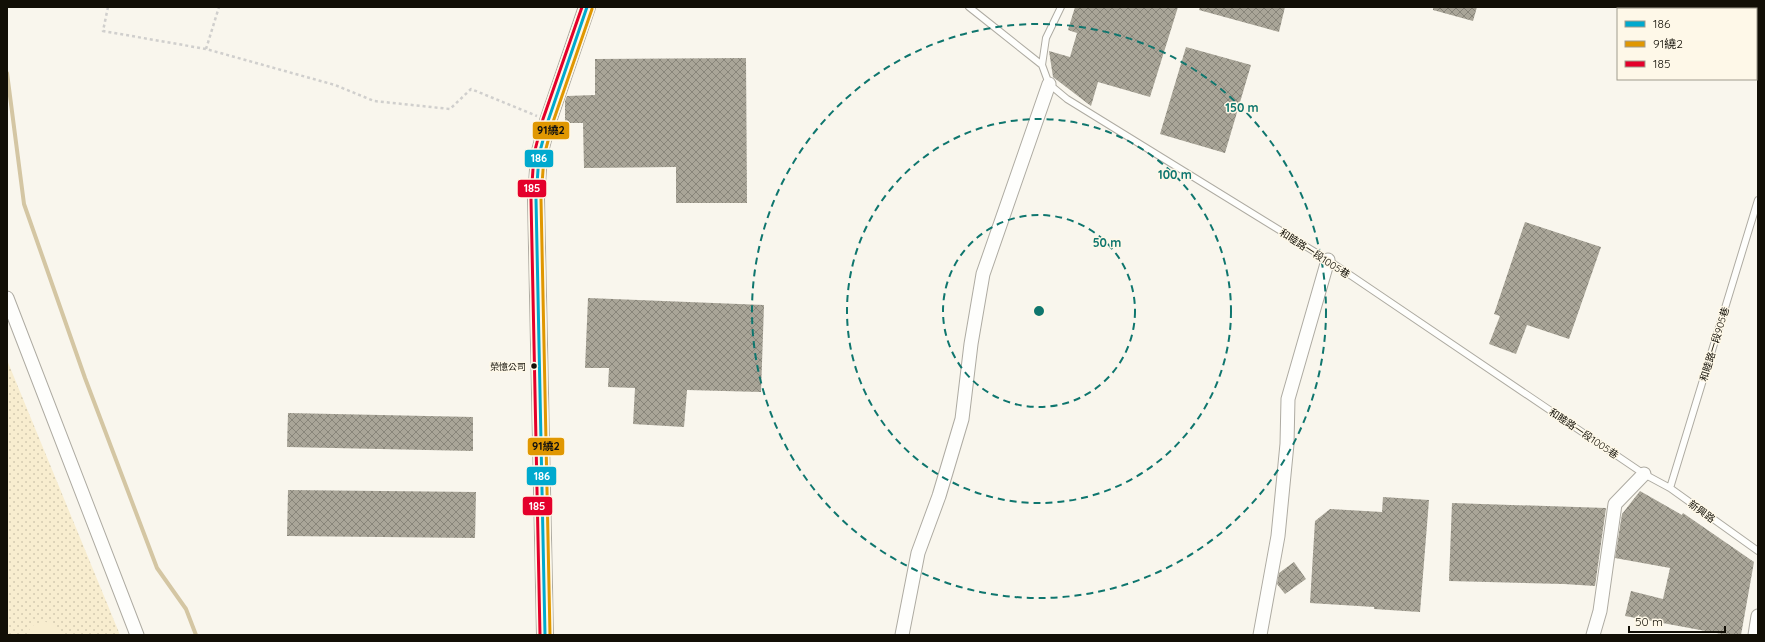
<svg xmlns="http://www.w3.org/2000/svg" width="1765" height="642" viewBox="0 0 1765 642" font-family="Quicksand,'Noto Sans TC',sans-serif">
  <style>
    .grass { fill: url(#grass-dots) }
    .pitch { fill: #f8edcf }
    .lines { fill: none; stroke-linecap: round; stroke-linejoin: round }
    .stream { stroke: #d4c6a3; stroke-width: 4 }
    .building { fill: url(#building-cross-hatch) }
    .service-casing { stroke: #aeaba2; stroke-width: 8 }
    .minor-casing { stroke: #aeaba2; stroke-width: 15 }
    .tertiary-casing { stroke: #aeaba2; stroke-width: 18 }
    .path { stroke: #d0cfcd; stroke-width: 2.5; stroke-dasharray: 3 3; stroke-linecap: butt }
    .service { stroke: #fefefc; stroke-width: 6 }
    .minor { stroke: #fefefc; stroke-width: 13 }
    .tertiary { stroke: #fefefc; stroke-width: 16 }
    .bus-1-casing { stroke: #fef8e8; stroke-width: 6 }
    .bus-2-casing { stroke: #fef8e8; stroke-width: 6 }
    .bus-3-casing { stroke: #fef8e8; stroke-width: 6 }
    .bus-1 { stroke: #00a9ce; stroke-width: 3 }
    .bus-2 { stroke: #e09701; stroke-width: 3 }
    .bus-3 { stroke: #e4002b; stroke-width: 3 }
    .ring { fill: none; stroke: #0f766e; stroke-width: 2; stroke-dasharray: 7 5 }
    .bus-dot { fill: #120f06; stroke: #fef8e8; stroke-width: 1.5 }
    .labels { text-anchor: middle; stroke-width: 3; stroke-linejoin: round; paint-order: stroke }
    .bus-label { font-size: 9px; fill: #120f06; stroke: #fef8e8; text-anchor: end }
    .street-label { font-size: 10px; fill: #120f06; stroke: #fef8e8 }
    .centre { fill: #0f766e; stroke: #fef8e8; stroke-width: 2 }
    .ring-label { font-size: 12px; text-anchor: middle; font-weight: bold; fill: #0f766e; stroke: #fef8e8; stroke-width: 3; stroke-linejoin: round; paint-order: stroke }
    .line-badge { stroke: #fef8e8; stroke-width: 1.5 }
    .badge-label { font-size: 11px; text-anchor: middle; font-weight: bold; fill: #fff }
    .pale-badge-label { font-size: 11px; text-anchor: middle; font-weight: bold; fill: #111 }
  </style>
  <defs>
    <pattern id="grass-dots" width="8" height="8" patternUnits="userSpaceOnUse"><rect width="8" height="8" fill="#f8edcf"/><path d="M2 2h.1M6 6h.1" fill="none" stroke="#d4cab0" stroke-width="1.8" stroke-linecap="round"/></pattern>
    <pattern id="building-cross-hatch" width="8" height="8" patternUnits="userSpaceOnUse"><rect width="8" height="8" fill="#a9a598"/><path d="M0 0l8 8M0 8l8-8" fill="none" stroke="#88857a"/></pattern>
  </defs>
  <rect width="100%" height="100%" fill="#f9f6ed"/>
  <path class="grass" d="M7,360L120,635H7Z"/>
  <path class="pitch" d="M43,621L55,625L62,635H26L32,626Z"/>
  <g class="lines">
    <path class="stream" d="M7,73L24,204L85,378L157,568L186,609L196,635"/>
  </g>
  <path class="building" d="M1075,7H1178L1150,97L1098,82L1091,106L1053,77L1049,51L1070,57L1077,33L1068,30Z
    M1200,7H1285L1279,32L1199,10Z
    M1433,7H1477L1473,21L1433,10Z
    M1186,47L1251,65L1225,153L1160,134Z
    M746,58L747,203H676V167L584,168L583,123H565V101L567,96L595,95V59Z
    M1525,222L1601,247L1569,339L1527,325L1516,354L1489,344L1500,316L1494,314Z
    M588,298L764,305L761,392L687,390L684,427L633,424L635,388L608,387L609,368H585Z
    M288,413L473,417V451L287,447Z
    M288,490L476,492L475,538L287,536Z
    M1640,491L1682,515L1683,513L1754,562L1741,635H1727L1625,616L1631,591L1663,599L1670,568L1615,558L1622,514Z
    M1383,497L1429,500L1420,612L1374,609V607L1310,603L1315,521L1330,509L1382,512Z
    M1452,503L1606,508L1595,586L1564,584L1449,581Z
    M1294,562L1306,579L1285,594L1277,584L1279,573Z"/>
  <g class="lines">
    <defs>
      <path id="service" d="M969,7L1042,65
        M1061,7L1046,38L1042,65L1049,84L1067,99L1328,260L1644,474L1670,488L1758,551
        M1670,488L1758,200"/>
      <path id="minor" d="M7,298L137,635
        M902,635L918,553L939,496L962,419L971,344L983,274L1049,84
        M1260,635L1278,536L1287,444L1288,399L1328,260
        M1593,635L1600,611L1615,504L1644,474
        M1755,635L1758,616"/>
      <path id="tertiary" d="M545,635L536,199L539,155L548,121L587,7"/>
    </defs>
    <use href="#service" class="service-casing"/>
    <use href="#minor" class="minor-casing"/>
    <use href="#tertiary" class="tertiary-casing"/>
    <path class="path" d="M108,7L103,31L206,49L335,85L374,101L450,109L471,89L537,116
      M206,49L219,7"/>
    <use href="#service" class="service"/>
    <use href="#minor" class="minor"/>
    <use href="#tertiary" class="tertiary"/>
    <defs>
      <path id="bus-1" d="M545,635L536,199L539,155L548,121L587,7"/>
      <path id="bus-2" d="M550,635L541,199L544,156L553,122L592,9"/>
      <path id="bus-3" d="M540,635L531,199L534,154L543,119L582,7"/>
    </defs>
    <use href="#bus-1" class="bus-1-casing"/>
    <use href="#bus-2" class="bus-2-casing"/>
    <use href="#bus-3" class="bus-3-casing"/>
    <use href="#bus-1" class="bus-1"/>
    <use href="#bus-2" class="bus-2"/>
    <use href="#bus-3" class="bus-3"/>
  </g>
  <g class="ring">
    <circle cx="1039" cy="311" r="96"/>
    <circle cx="1039" cy="311" r="192"/>
    <circle cx="1039" cy="311" r="287"/>
  </g>
  <circle class="bus-dot" cx="534" cy="366" r="3.5"/>
  <g class="labels">
    <g class="bus-label">
      <text x="526" y="370">榮憶公司</text>
    </g>
    <g class="street-label">
      <text transform="translate(1315 253) rotate(33)" y="4">和睦路一段1005巷</text>
      <text transform="translate(1714 344) rotate(-73)" y="4">和睦路一段905巷</text>
      <text transform="translate(1584 433) rotate(34)" y="4">和睦路一段1005巷</text>
      <text transform="translate(1702 511) rotate(36)" y="4">新興路</text>
    </g>
  </g>
  <circle cx="1039" cy="311" r="6" class="centre"/>
  <g class="ring-label">
    <text x="1242" y="112">150 m</text>
    <text x="1175" y="179">100 m</text>
    <text x="1107" y="247">50 m</text>
  </g>
  <g class="line-badge">
    <rect x="532" y="121" width="38" height="19" rx="4" fill="#e09701"/>
    <rect x="524" y="149" width="30" height="19" rx="4" fill="#00a9ce"/>
    <rect x="517" y="179" width="30" height="19" rx="4" fill="#e4002b"/>
    <rect x="527" y="437" width="38" height="19" rx="4" fill="#e09701"/>
    <rect x="526" y="466" width="31" height="20" rx="4" fill="#00a9ce"/>
    <rect x="522" y="496" width="31" height="20" rx="4" fill="#e4002b"/>
  </g>
  <g class="badge-label">
    <text x="539" y="162">186</text>
    <text x="532" y="192">185</text>
    <text x="542" y="480">186</text>
    <text x="537" y="510">185</text>
  </g>
  <g class="pale-badge-label">
    <text x="551" y="134">91繞2</text>
    <text x="546" y="450">91繞2</text>
  </g>
  <rect width="1765" height="642" fill="none" stroke="#120f06" stroke-width="16"/>
  <rect x="1617" y="8" width="140" height="72" fill="#fef8e8" stroke="#a09b8e"/>
  <rect x="1625" y="21" width="20" height="6" fill="#00a9ce" stroke="#a09b8e"/>
  <text x="1653" y="28" font-size="12" fill="#120f06">186</text>
  <rect x="1625" y="41" width="20" height="6" fill="#e09701" stroke="#a09b8e"/>
  <text x="1653" y="48" font-size="12" fill="#120f06">91繞2</text>
  <rect x="1625" y="61" width="20" height="6" fill="#e4002b" stroke="#a09b8e"/>
  <text x="1653" y="68" font-size="12" fill="#120f06">185</text>
  <path d="M1629 626v6h96v-6" fill="none" stroke="#120f06" stroke-width="2"/>
  <text x="1635" y="626" font-size="12" fill="#120f06" stroke="#fef8e8" stroke-width="3" paint-order="stroke">50 m</text>
</svg>
